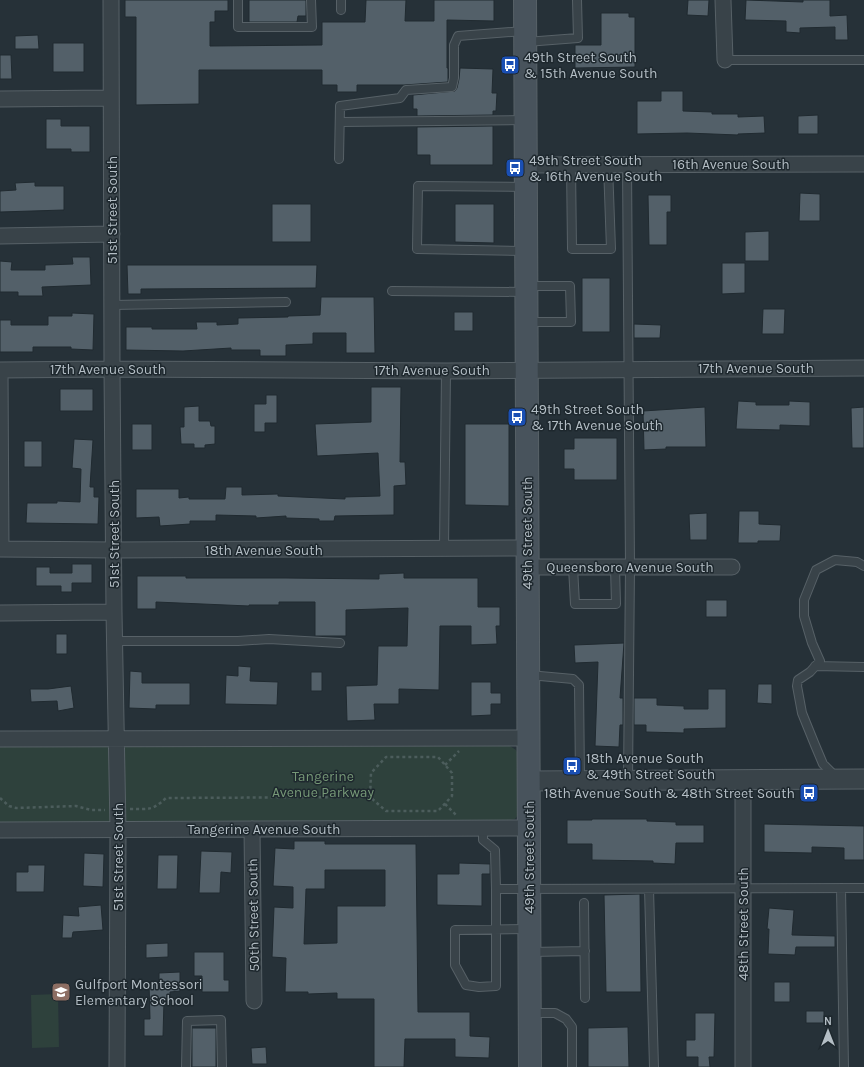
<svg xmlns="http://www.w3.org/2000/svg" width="864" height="1067" viewBox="0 0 864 1067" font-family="Karla,sans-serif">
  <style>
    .green { fill: #2e413c }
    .building { fill: #536069; stroke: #202a30; fill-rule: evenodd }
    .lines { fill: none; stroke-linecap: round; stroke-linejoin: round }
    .service-casing { stroke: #576167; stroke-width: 10 }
    .minor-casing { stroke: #576167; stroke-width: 17 }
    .tertiary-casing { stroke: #576167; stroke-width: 21 }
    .secondary-casing { stroke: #576167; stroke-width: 24 }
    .path { stroke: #4c5d5c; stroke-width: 2.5; stroke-dasharray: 3 3; stroke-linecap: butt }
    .service { stroke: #394349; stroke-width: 8 }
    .minor { stroke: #394349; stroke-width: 15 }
    .tertiary { stroke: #394349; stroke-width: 19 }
    .secondary { stroke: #48535c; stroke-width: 22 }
    .labels { text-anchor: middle; stroke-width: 3; stroke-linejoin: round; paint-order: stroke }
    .poi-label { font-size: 14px; fill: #b4bec5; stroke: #1e282e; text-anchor: start }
    .street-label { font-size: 14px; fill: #b4bec5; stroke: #1e282e }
    .park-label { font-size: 14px; fill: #769877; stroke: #1e282e }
  </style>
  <rect width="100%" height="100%" fill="#263138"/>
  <path class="green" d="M510,746L516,750L521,760V811L515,819L511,820L125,822L124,747Z
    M0,747H110L111,822H0Z
    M58,994L59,1047L32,1048L31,995Z"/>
  <path class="building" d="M125,0H228V11H215V22H210V46L322,45V22H365L366,0H406L405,21H434V0H494V21L447,20V68H448V82L404,85H357V92H337V85H322V70H199V104L136,105V17H125Z
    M249,0H306V16H298L297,22H249Z
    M688,0H709L708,16L687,15Z
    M746,0L803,2V0H830V16L847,15L848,40H835V27L800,28V33L786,32V21L745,20Z
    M601,13H629V17H635V67L575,68V45H601Z
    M38,35L39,49H15V36Z
    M53,43H84V72H53Z
    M0,55H11L12,79H0Z
    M460,68L493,69L492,93H497L496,111H493V115L417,116V109H413V95L455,91L457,88L459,79Z
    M661,91H683V111L712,112V114H738V117L764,116L765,133L738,134V135L687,133L637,134V101H661Z
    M818,115V134H798V116Z
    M46,119H61V126H90V152H71V149H46Z
    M493,126V165H430V155H417V127Z
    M35,182V186H64V210L0,212V191L16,190L15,183Z
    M800,193L820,194V221H799Z
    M648,195H671V212H667V245H649Z
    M272,204H311V242H272Z
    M455,204H494V243L455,242Z
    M769,231V261H745V232Z
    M72,257H90L91,285L42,287L43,296H18V292H0V261L12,262L11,270H45V265L73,264Z
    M722,263H745V293L722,294Z
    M127,265H317L316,288L141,289V294H128Z
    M582,278H610V332H582Z
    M321,297H374L375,353H346V333H313V344L286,345V356H260V350H231V348L183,351L126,350V327H152V329H197L196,322H217V325L238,324V318L288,317V316L320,315Z
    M763,309H785L784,334H762Z
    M454,312H473V331H454Z
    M72,313L94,314L93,350L71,349V347H33V352H0V320H11V325H48V316H72Z
    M634,324L661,325L660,338H634Z
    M371,387H401L400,462H405L406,485L394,486V515L335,516L334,521H319V519L286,518V516L256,518V516L216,515V521H190V524L160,526L159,517L136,518V489H179V498L189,497V499H225L226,487H242V495L278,494V496L345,499V497L380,496L378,453L317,456L315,424L371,422Z
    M60,389H93V411H60Z
    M266,395H277V423H265V432H254V404H266Z
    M738,401L756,402V405H789V401L810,402V426L780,425V430L736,429Z
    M199,406V421H210L211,426H215V444L205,445V448H194V444H181L180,427H184V407Z
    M705,407L706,447H666V449L644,450L643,411Z
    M864,407V448H852L851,408Z
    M132,424H152V450H132Z
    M465,424H509V506L465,505Z
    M574,438H617V480H574V469H564V449H574Z
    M74,439L93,440L90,487H94V497H99L98,524L26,523L27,503H57V501L80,502L81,469L72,468Z
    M24,441H42V467H24Z
    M739,511H759V524L781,525L780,541H758V543H738Z
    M707,513V540H690L689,514Z
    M72,564H92V583H72V592H61V586H36V567H50V573H72Z
    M404,573V578H478V607H500V626H496L497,644L471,645V626H440L439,690L399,689V704H374L375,720L347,721L346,686L377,685L378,646H407L408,608L346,610V636H315V602H279V605H249V606L156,602V609H137V576H186V578H286L379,579V574Z
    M706,600H727V617H706Z
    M56,634H67V654H56Z
    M624,643L620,698H623V725H620L619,747L595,746L598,662L575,663L574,645Z
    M238,666L251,667L250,681L278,682L277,705L225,704L226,675L238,676Z
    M130,671L142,672V683H190V705H156V709L129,708Z
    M311,672H322V691H311Z
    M471,682H491V693H501V704H491V715L471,716Z
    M758,684H772V704L757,703Z
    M71,686L74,708L58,711L57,701L31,702L30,689H48Z
    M708,689H726V728L684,729V733L646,732V725H634V698H657V705L684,706V709H708Z
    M592,819H647V821L676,822V825H704V843H676L675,864L653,863V861L592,860V844H567V820H592Z
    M764,824L864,826V860H844V848L812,847V853L764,852Z
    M294,841H325V844H416L418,1012H470V1036L490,1037L489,1058L455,1057V1039H405L404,1067H374V999H337V993L308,994V992H285L286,958L272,957L274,907L293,908V887L273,886L275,848L294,849ZM325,870H385V906H337V943L304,944L306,889H325Z
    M201,851L232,852L231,873L221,872L220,893H199Z
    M84,853L104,854L103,887L83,886Z
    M158,855H178L177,889H157Z
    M459,863L490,864V874H482V906L437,905V874H459Z
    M28,865H45L44,892H16V872H28Z
    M640,894L641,992H606L604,895Z
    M101,905L103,930L73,932L72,938H62L63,915L79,916L78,907Z
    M769,908L794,910L792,935L835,936V947H796L795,955L768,954L769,929H767Z
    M168,943V957L146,958V944Z
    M194,952H224V980H229V992H202V976H194Z
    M180,972V991L170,992V1001H164L163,1036H144V1019H150L149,983H159V973Z
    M774,982H790V1002H774Z
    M806,1011H824V1023H806Z
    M695,1013H715L714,1057H709L710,1067H698V1057H686V1040H695Z
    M628,1027L629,1067H588V1028Z
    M192,1028H216V1067H192Z
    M266,1047L267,1064H252L251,1048Z"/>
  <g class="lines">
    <defs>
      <path id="service" d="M238,0V27H312L311,0
        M341,10V0
        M526,42L578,38L577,0
        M725,60H864
        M340,122L525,120
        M339,159L340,106L400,98L406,90L452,87L454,78V45L458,36L524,31
        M571,165L572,249H611L608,165
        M627,165L630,567L628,780
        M525,187L418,186L417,249L525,251
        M392,291L525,292
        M112,305L286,302
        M527,322H571L570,286H528
        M444,549L446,371
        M573,567L575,604H616L615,567
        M115,641H238L269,639L340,643
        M815,666L864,667
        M529,675L573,679L579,685L580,780
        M836,777L823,764L815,745L802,713L797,686L798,680L810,672L820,661L812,643L804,616V600L816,570L835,560L857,562L864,566
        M483,828V840L495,850L496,889L864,888
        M841,888L844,1067
        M496,889V986L479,987L466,985L455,965V930L528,929
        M649,889L654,1067
        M584,903L585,998
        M530,952L585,951
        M530,1013H555L566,1019L572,1027V1067
        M186,1067L187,1021L221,1020L222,1067"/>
      <path id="minor" d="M111,0L112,369L114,612L118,830L117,1067
        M723,0L725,60
        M0,99L111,98
        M525,165L864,164
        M0,236L112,234
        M0,370L112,369L446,371L864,368
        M0,370L1,549
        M0,549L114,550L527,548
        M527,567H732
        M0,613L114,612
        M0,739L528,738
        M743,781V1067
        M252,829L254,1001
        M0,830L529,828"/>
      <path id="tertiary" d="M529,781L864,779"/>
      <path id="secondary" d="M525,0L530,1067"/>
    </defs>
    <use href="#service" class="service-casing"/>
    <use href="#minor" class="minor-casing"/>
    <use href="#tertiary" class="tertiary-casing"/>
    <use href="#secondary" class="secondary-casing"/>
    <path class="path" d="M445,765L459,751
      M0,798L9,806L16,808L76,806L91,810H105
      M445,804L456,815
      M130,809C149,809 152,811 166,798L370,797L386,811H438L452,796V773L438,757H386L371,773L370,797"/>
    <use href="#service" class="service"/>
    <use href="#minor" class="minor"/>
    <use href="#tertiary" class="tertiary"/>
    <use href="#secondary" class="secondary"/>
  </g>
  <defs>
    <symbol id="bus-square" viewBox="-11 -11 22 22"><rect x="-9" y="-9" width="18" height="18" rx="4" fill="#1a4fb4" stroke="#1e282e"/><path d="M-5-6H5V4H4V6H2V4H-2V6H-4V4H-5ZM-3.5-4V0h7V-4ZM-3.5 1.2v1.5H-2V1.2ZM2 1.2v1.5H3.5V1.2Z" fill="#fff"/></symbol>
    <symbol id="school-square" viewBox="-11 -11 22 22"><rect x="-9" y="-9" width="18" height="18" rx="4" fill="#8d6e63" stroke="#1e282e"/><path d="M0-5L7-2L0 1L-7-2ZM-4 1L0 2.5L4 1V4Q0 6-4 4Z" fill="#fff"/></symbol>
  </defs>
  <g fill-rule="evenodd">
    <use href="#bus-square" x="499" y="54" width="22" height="22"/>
    <use href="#bus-square" x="504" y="157" width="22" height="22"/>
    <use href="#bus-square" x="506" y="406" width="22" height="22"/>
    <use href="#bus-square" x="561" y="755" width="22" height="22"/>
    <use href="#bus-square" x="798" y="782" width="22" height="22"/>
    <use href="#school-square" x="50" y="981" width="22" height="22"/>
  </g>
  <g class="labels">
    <g class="poi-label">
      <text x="524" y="62">49th Street South<tspan x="524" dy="16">&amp; 15th Avenue South</tspan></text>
      <text x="529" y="165">49th Street South<tspan x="529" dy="16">&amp; 16th Avenue South</tspan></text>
      <text x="531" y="414">49th Street South<tspan x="531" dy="16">&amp; 17th Avenue South</tspan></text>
      <text x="586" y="763">18th Avenue South<tspan x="586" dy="16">&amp; 49th Street South</tspan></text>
      <text x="795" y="798" text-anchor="end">18th Avenue South &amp; 48th Street South</text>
      <text x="75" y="989">Gulfport Montessori<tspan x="75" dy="16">Elementary School</tspan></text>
    </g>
    <g class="street-label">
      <text x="731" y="169">16th Avenue South</text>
      <text transform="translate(112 210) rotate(-90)" y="5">51st Street South</text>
      <text x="756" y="373">17th Avenue South</text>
      <text x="108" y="374">17th Avenue South</text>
      <text x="432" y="375">17th Avenue South</text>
      <text transform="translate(527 533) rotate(-90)" y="5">49th Street South</text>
      <text transform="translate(114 534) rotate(-90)" y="5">51st Street South</text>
      <text x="264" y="555">18th Avenue South</text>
      <text x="630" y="572">Queensboro Avenue South</text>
      <text x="264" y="834">Tangerine Avenue South</text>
      <text transform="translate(118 857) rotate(-90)" y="5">51st Street South</text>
      <text transform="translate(529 857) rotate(-90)" y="5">49th Street South</text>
      <text transform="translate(253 915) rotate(-91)" y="5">50th Street South</text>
      <text transform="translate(743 924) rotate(-90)" y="5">48th Street South</text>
    </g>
    <g class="park-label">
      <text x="323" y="781">Tangerine<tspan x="323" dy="16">Avenue Parkway</tspan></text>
    </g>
  </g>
  <g transform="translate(828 1031)" stroke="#1e282e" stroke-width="3" paint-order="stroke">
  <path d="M0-3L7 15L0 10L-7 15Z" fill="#b4bec5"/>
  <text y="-6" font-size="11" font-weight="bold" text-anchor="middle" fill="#b4bec5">N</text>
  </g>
</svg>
